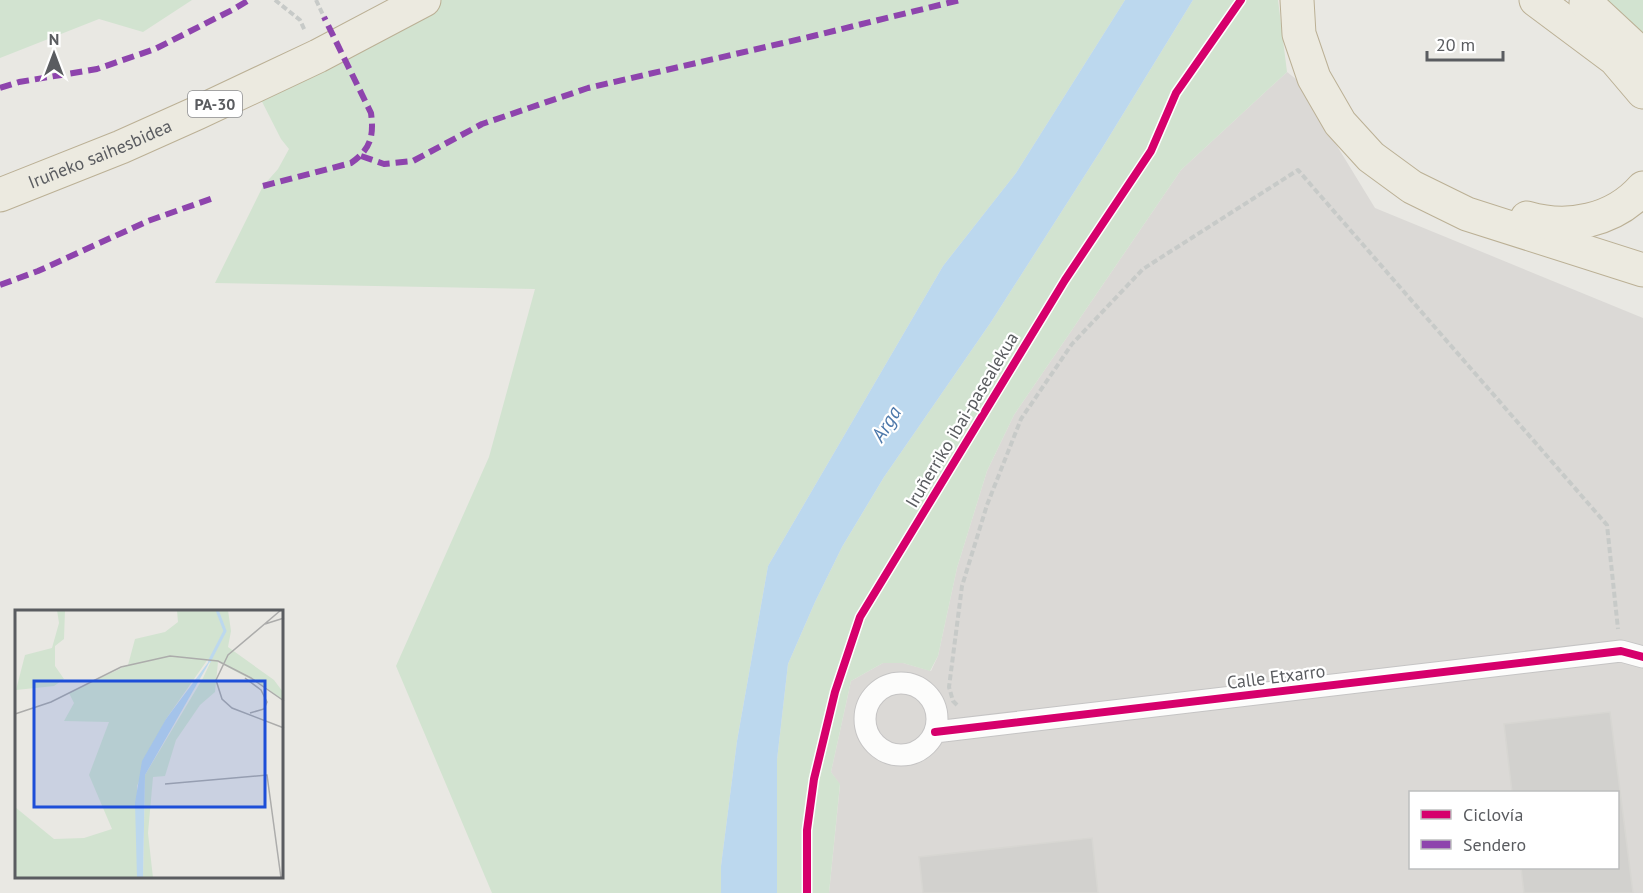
<svg xmlns="http://www.w3.org/2000/svg" width="1643" height="893" viewBox="0 0 1643 893" font-family="'PT Sans',sans-serif">
  <style>
    .industrial { fill: #dbd9d6; fill-rule: evenodd }
    .green { fill: #d2e3d0 }
    .water { fill: #bcd8ee }
    .building { fill: #d2d1ce; stroke: #d7d6d2; stroke-width: 1.5 }
    .lines { fill: none; stroke-linecap: round; stroke-linejoin: round }
    .street-casing { stroke: #c5c4c4; stroke-width: 23 }
    .highway-casing { stroke: #bbb095; stroke-width: 35 }
    .path { stroke: #c7cac8; stroke-width: 4; stroke-dasharray: 6 3; stroke-linecap: butt }
    .street { stroke: #fcfcfb; stroke-width: 21 }
    .highway { stroke: #eceae0; stroke-width: 33 }
    .quiet { stroke: #8e44ad; stroke-width: 6; stroke-dasharray: 12 6; stroke-linecap: butt }
    .cycleway-casing { stroke: #fff; stroke-width: 11 }
    .cycleway { stroke: #d6006c; stroke-width: 8 }
    .labels { text-anchor: middle; stroke-width: 4.5; stroke-linejoin: round; paint-order: stroke }
    .shield { fill: #fff; stroke: #8c8d90; stroke-width: 1.5 }
    .shield-label { font-size: 16px; font-weight: bold; fill: #5a5c60 }
    .street-label { font-size: 18px; fill: #5a5c60; stroke: #fff }
    .water-label { font-size: 20px; font-style: italic; fill: #4d78aa; stroke: #fff }
    .inset-river { fill: none; stroke: #bcd8ee; stroke-width: 3 }
    .inset-road { fill: none; stroke: #acacab; stroke-width: 1.5 }
    .view { fill: #1d4ed8; fill-opacity: 0.15; stroke: #1d4ed8; stroke-width: 3 }
    .inset-edge { fill: none; stroke: #5a5c60; stroke-width: 3 }
  </style>
  <rect width="100%" height="100%" fill="#e9e8e3"/>
  <path class="industrial" d="M1287,72L1296,79L1375,208L1643,318V893H829L840,785L831,772L851,681L883,663H903L931,671L938,656L957,568L987,471L1014,415L1181,170ZM1410,792H1618V868H1410Z"/>
  <path class="green" d="M0,0H192L143,32L99,19L0,58Z
    M422,0H1125L1016,173L943,266L768,566L737,741L721,866V893H492L396,666L489,457L535,289L215,283L263,186L278,169L289,149L281,139L254,86Z
    M1193,0H1278L1287,72L1181,170L1014,415L987,471L957,568L938,656L930,671L903,663H883L851,681L831,772L840,784L829,893H777V760L788,664L815,602L842,547L884,477L991,322L1101,150Z
    M1581,0H1643V36Z"/>
  <path class="water" d="M1125,0H1193L1101,150L991,322L884,477L842,547L815,602L788,664L777,760V893H721V866L737,741L768,566L943,266L1016,173Z"/>
  <path class="building" d="M1610,712L1633,893H1524L1521,868H1618V792H1512L1504,724Z
    M1092,838L1098,893H923L919,857Z"/>
  <g class="lines">
    <defs>
      <path id="street" d="M865 719a36 36 0 1 1 72 0a36 36 0 1 1-72 0Z
        M935,732L1621,651L1643,657"/>
      <g id="highway">
        <path d="M1297,0L1299,34L1314,78L1340,123L1371,157L1412,187L1467,214L1643,270"/>
        <path d="M1536,0L1615,59L1643,92"/>
        <path d="M1586,3L1643,56"/>
        <path id="s1" d="M0,195L121,147L197,113L318,56L424,0"/>
        <path d="M1527,218C1568,230 1614,221 1643,188"/>
      </g>
    </defs>
    <use href="#street" class="street-casing"/>
    <use href="#highway" class="highway-casing"/>
    <path class="path" d="M275,0L300,20L305,31
      M316,0L324,17
      M957,705L953,701L949,687L962,586L987,505L1021,419L1072,344L1143,269L1298,170L1607,525L1618,629
      M807,893V830L814,779L835,692L860,617L1065,280L1151,151L1176,93L1241,0"/>
    <use href="#street" class="street"/>
    <use href="#highway" class="highway"/>
    <path class="quiet" d="M0,88L19,82L97,69L155,49L234,9L249,0
      M361,156L384,164L413,161L482,124L588,88L809,37L960,0
      M263,186L351,163C371,149 374,136 371,113L324,17
      M0,285L38,271L148,221L216,197"/>
    <defs>
      <path id="cycleway" d="M935,732L1621,651L1643,657
        M807,893V830L814,779L835,692L860,617L1065,280L1151,151L1176,93L1241,0"/>
    </defs>
    <use href="#cycleway" class="cycleway-casing"/>
    <use href="#cycleway" class="cycleway"/>
  </g>
  <g class="labels">
    <rect class="shield" x="188" y="91" width="54" height="26" rx="4.5"/>
    <g class="shield-label">
      <text x="215" y="110">PA-30</text>
    </g>
    <g class="street-label">
      <text dy="6" stroke="none"><textPath href="#s1" startOffset="108">Iruñeko saihesbidea</textPath></text>
      <text transform="translate(962 420) rotate(-59)" y="6">Iruñerriko ibai-pasealekua</text>
      <text transform="translate(1276 677) rotate(-7)" y="6">Calle Etxarro</text>
    </g>
    <g class="water-label">
      <text transform="translate(886 424) rotate(-58)" y="7">Arga</text>
    </g>
  </g>
  <g transform="translate(15 610)">
    <rect width="268" height="268" fill="#e9e8e3"/>
    <path d="M42,0H50L49,29L40,36V56L49,69L39,76L1,80L10,45L37,38L44,13ZM162,0H213L216,21L213,37L259,70L268,82V91L252,78L203,52L200,82L185,95L161,130L150,166L138,167L133,223L138,268H128L130,165L188,68L196,51L193,49L151,109L122,176V268H0V197L39,229L69,228L97,219L74,165L94,112L49,111L59,93L54,83L113,55L120,29L150,22L163,12Z" fill="#d2e3d0"/>
    <path d="M198,46L130,165L128,268H122L120,193L127,151L151,109Z" fill="#bcd8ee"/>
    <path class="inset-river" d="M194,52L210,21L202,0"/>
    <path class="inset-road" d="M266,0L213,45L201,70L207,89L217,98L269,118M250,14L269,8M230,68L246,80L252,92L249,99L235,103M0,104L36,92L106,57L155,46L203,51L236,68L269,91M150,174L252,165L266,268"/>
    <path class="view" d="M19,71H250V197H19Z"/>
    <rect width="268" height="268" class="inset-edge"/>
  </g>
  <rect x="1409" y="791" width="210" height="78" fill="#ffffff" stroke="#bdbebf" stroke-width="1.5"/>
  <rect x="1421" y="810" width="30" height="9" fill="#d6006c" stroke="#bdbebf" stroke-width="1.5"/>
  <text x="1463" y="821" font-size="18" fill="#5a5c60">Ciclovía</text>
  <rect x="1421" y="840" width="30" height="9" fill="#8e44ad" stroke="#bdbebf" stroke-width="1.5"/>
  <text x="1463" y="851" font-size="18" fill="#5a5c60">Sendero</text>
  <g transform="translate(54 54)" stroke="#ffffff" stroke-width="4.5" paint-order="stroke">
  <path d="M0-4.5L10 22L0 15L-10 22Z" fill="#5a5c60"/>
  <text y="-9" font-size="16" font-weight="bold" text-anchor="middle" fill="#5a5c60">N</text>
  </g>
  <path d="M1427 51v9h76v-9" fill="none" stroke="#5a5c60" stroke-width="3"/>
  <text x="1436" y="51" font-size="18" fill="#5a5c60" stroke="#ffffff" stroke-width="4.5" paint-order="stroke">20 m</text>
</svg>
